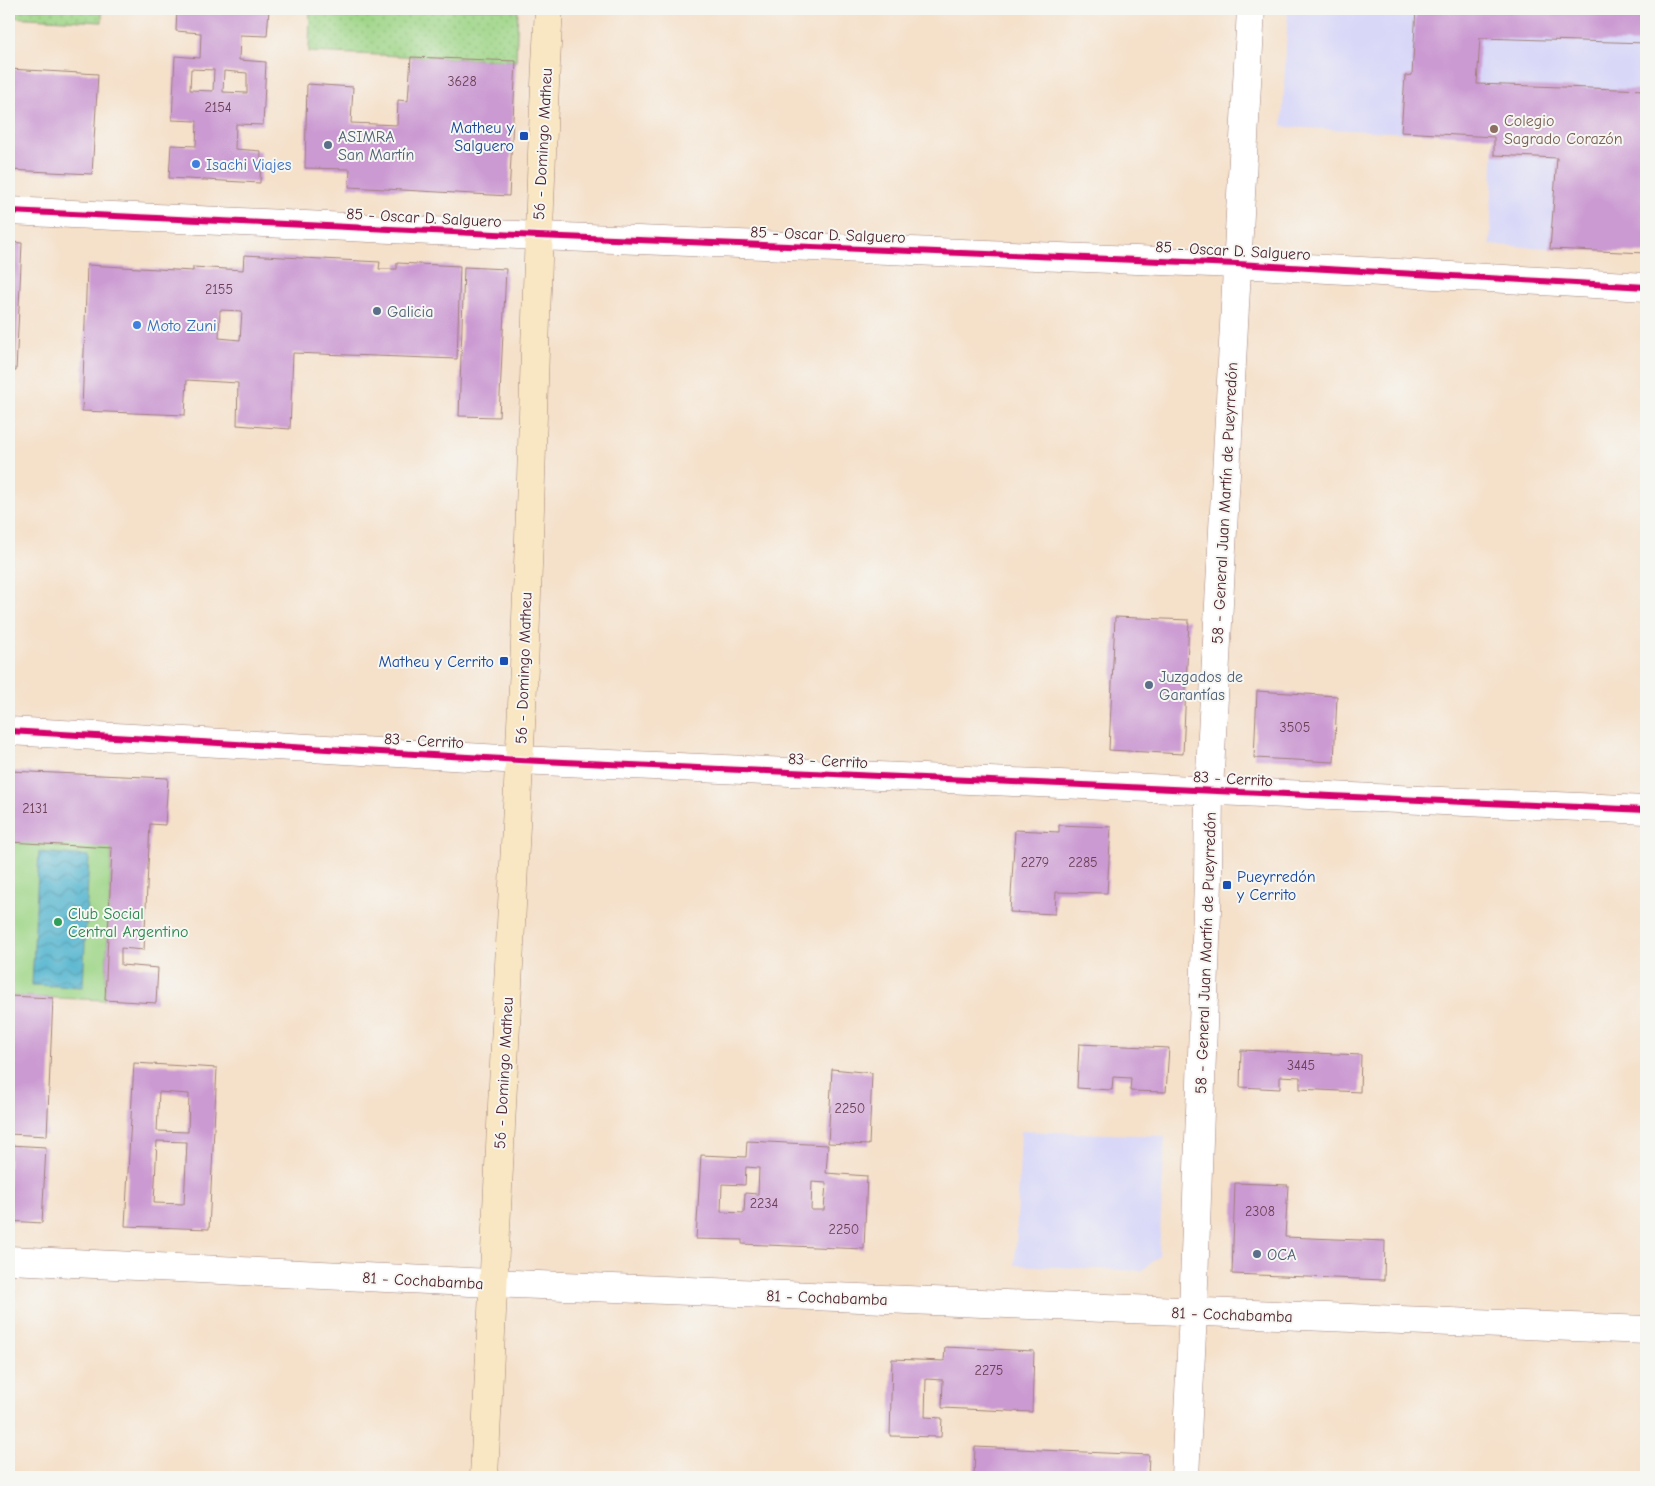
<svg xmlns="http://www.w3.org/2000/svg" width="1655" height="1486" viewBox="0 0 1655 1486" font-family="'Comic Neue',sans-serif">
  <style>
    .built { fill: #d8d7f8 }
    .grass { fill: url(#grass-dots); stroke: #747a59 }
    .pitch { fill: #9ed587; stroke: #747a59 }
    .water { fill: url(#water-waves); stroke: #4c697c }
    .building { fill: #cb9ad2; fill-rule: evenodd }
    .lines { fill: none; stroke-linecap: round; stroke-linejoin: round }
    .street-casing { stroke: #a0807a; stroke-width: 29 }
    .secondary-casing { stroke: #a0807a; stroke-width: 29 }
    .street { stroke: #fff; stroke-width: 28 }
    .secondary { stroke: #f9e7c3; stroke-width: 28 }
    .cycleway-casing { stroke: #f6f6f2; stroke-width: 9 }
    .cycleway { stroke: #d6006c; stroke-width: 6 }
    .education-dot { fill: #8d6e63; stroke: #f6f6f2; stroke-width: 2 }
    .transit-dot { fill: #1a4fb4; stroke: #f6f6f2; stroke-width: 2 }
    .service-dot { fill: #5c6f8a; stroke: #f6f6f2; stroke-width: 2 }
    .shop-dot { fill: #3f7fe0; stroke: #f6f6f2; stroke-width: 2 }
    .leisure-dot { fill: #2e9e5b; stroke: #f6f6f2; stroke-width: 2 }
    .labels { text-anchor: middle; stroke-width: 4; stroke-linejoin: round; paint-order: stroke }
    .number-label { font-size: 14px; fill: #6a3e55 }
    .education-label { font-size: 16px; fill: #785e54; stroke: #f6f6f2; text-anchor: start }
    .transit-label { font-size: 16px; fill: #164399; stroke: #f6f6f2; text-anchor: end }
    .service-label { font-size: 16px; fill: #4e5e75; stroke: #f6f6f2; text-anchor: start }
    .street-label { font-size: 16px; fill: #4a1f2b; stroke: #f6f6f2 }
    .shop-label { font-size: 16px; fill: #366cbe; stroke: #f6f6f2; text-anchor: start }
    .leisure-label { font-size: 16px; fill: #27864d; stroke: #f6f6f2; text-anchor: start }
  </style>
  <defs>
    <pattern id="grass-dots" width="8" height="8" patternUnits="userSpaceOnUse" patternTransform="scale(1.25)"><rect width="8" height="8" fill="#9ed587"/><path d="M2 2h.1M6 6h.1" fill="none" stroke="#8ab675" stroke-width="1.8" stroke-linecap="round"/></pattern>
    <pattern id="water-waves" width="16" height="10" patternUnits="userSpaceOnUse" patternTransform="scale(1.25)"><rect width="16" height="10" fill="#4fb3ce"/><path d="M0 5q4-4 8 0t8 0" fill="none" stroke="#4491a7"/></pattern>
  </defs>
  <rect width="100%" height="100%" fill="#f6f6f2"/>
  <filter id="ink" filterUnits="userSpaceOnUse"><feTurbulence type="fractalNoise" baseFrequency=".02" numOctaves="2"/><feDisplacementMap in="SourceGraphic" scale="10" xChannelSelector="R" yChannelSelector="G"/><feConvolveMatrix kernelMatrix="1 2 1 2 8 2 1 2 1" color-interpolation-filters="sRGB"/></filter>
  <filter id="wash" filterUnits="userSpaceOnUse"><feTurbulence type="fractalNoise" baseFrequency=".0096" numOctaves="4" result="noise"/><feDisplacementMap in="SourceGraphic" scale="20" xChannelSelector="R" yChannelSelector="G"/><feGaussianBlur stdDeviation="1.12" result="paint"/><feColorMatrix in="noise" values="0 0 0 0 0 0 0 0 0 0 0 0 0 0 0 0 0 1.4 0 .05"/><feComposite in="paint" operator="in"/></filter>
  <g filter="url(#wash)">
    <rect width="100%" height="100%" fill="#f5e0c9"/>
    <path class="built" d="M1288,9H1646V253L1490,245L1494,137L1282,127Z
      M1021,1131L1165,1136L1159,1256L1142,1271L1015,1265Z"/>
    <path class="grass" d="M9,9H102V22L9,17Z
      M310,9H518L516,61L309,52Z"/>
    <path class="pitch" d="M115,776L105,1000L9,996V842L59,844Z"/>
    <path class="water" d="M39,852L89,856L83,987L32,985Z"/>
    <g id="blocks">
      <path class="building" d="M177,9H269L267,36L240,35L239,60L266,62L263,125L236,124L235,149L261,151L260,183L169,178L171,145L196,146L197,121L172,120L175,56L200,58L201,33L176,31ZM191,69L214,70L213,91L190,90ZM224,71L247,73V93L223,92Z
        M1416,9H1646V43L1480,38L1477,84L1646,90V253L1550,249L1557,158L1494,155V137L1401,132L1405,76L1412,75Z
        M411,57L516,61L509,196L349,187L350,169L305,168L307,84L353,87L351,123L397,125L398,100L408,101Z
        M9,69L98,74L92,174L9,170Z
        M9,242L22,243L16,371H9Z
        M244,255L380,262L379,269H397V263L460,266L457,359L293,353L290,429L237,425L238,383L187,380L185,415L82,411L87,265L193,271V267L243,270ZM220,310L242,311L240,340L219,338Z
        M464,267L506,269L499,417L459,416Z
        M1115,617L1189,620L1183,754L1109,750Z
        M1257,691L1337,696L1334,762L1254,758Z
        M9,771L168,778L165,825L150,824L144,950L121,948V965L158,968L156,1003L105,1000L112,848L9,842Z
        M1059,825L1111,827L1107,893L1056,892L1055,914L1010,912L1015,830L1059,832Z
        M9,996L53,998L47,1136L9,1134Z
        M1079,1044L1169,1048L1166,1092L1130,1091L1131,1078L1113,1077L1112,1090L1077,1088Z
        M1241,1050L1361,1055L1360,1092L1300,1089V1077L1280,1076V1089L1240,1087Z
        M134,1063L217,1068L209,1229L125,1226ZM159,1092L189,1094L188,1132L157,1131ZM157,1141L187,1142L184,1204L154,1203Z
        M832,1069L872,1073L869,1145L828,1143Z
        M747,1141L828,1145L826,1173L867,1176L864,1249L742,1244V1240L696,1239L701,1155L746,1157ZM746,1167L759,1168L758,1194L745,1193L744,1213L721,1212L722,1184L745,1185ZM812,1182L826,1183L824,1210H811Z
        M9,1145L46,1147L42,1223L9,1221Z
        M1235,1183L1288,1185L1285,1237L1385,1241L1384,1280L1232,1274Z
        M945,1347L1034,1351L1032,1412L942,1408L943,1380L926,1379L925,1417L942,1418L941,1437L890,1436L892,1359L944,1361Z
        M975,1447L1149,1455L1148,1477H974Z"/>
    </g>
  </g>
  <g filter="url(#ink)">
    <use href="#blocks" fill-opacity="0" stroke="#a0807a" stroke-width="1"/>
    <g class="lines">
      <defs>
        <path id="street" d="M9,211L538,236L1237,264L1646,287
          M9,731L519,760L1646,810
          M9,1260L491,1283L1646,1330
          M1185,1477L1193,1312L1208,882L1209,790L1251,9"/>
        <path id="secondary" d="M484,1477C495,1207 512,936 524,666C534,447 536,228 549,9"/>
      </defs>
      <use href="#street" class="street-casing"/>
      <use href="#secondary" class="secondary-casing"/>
      <use href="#street" class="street"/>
      <use href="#secondary" class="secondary"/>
      <defs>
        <path id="cycleway" d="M9,211L538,236L1237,264L1646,287
          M9,731L519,760L1646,810"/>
      </defs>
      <use href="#cycleway" class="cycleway-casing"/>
      <use href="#cycleway" class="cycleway"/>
    </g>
  </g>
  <circle class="education-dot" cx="1494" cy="129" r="5"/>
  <g class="transit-dot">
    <rect x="519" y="131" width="10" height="10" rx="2.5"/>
    <rect x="499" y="656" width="10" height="10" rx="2.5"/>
    <rect x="1222" y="880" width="10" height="10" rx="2.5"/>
  </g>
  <g class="service-dot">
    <circle cx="328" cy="145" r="5"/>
    <circle cx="377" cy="311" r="5"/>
    <circle cx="1149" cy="685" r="5"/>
    <circle cx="1257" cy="1254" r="5"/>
  </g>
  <g class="shop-dot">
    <circle cx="196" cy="164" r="5"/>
    <circle cx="137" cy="325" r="5"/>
  </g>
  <circle class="leisure-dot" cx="58" cy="922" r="5"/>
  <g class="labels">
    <g class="number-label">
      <text x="462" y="86">3628</text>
      <text x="218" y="112">2154</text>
      <text x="219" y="294">2155</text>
      <text x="1295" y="732">3505</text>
      <text x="35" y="813">2131</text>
      <text x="1035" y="867">2279</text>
      <text x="1083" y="867">2285</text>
      <text x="1301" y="1070">3445</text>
      <text x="850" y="1113">2250</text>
      <text x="764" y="1208">2234</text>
      <text x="1260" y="1216">2308</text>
      <text x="844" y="1234">2250</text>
      <text x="989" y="1375">2275</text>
    </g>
    <g class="education-label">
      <text x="1504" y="126">Colegio<tspan x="1504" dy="18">Sagrado Corazón</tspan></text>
    </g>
    <g class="transit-label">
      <text x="514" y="133">Matheu y<tspan x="514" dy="18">Salguero</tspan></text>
      <text x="494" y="667">Matheu y Cerrito</text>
      <text x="1237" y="882" text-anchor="start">Pueyrredón<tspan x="1237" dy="18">y Cerrito</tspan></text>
    </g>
    <g class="service-label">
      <text x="338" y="142">ASIMRA<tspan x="338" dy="18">San Martín</tspan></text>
      <text x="387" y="317">Galicia</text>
      <text x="1159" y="682">Juzgados de<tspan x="1159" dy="18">Garantías</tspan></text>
      <text x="1267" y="1260">OCA</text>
    </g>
    <g class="street-label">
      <text transform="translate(542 144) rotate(-87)" y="6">56 - Domingo Matheu</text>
      <text transform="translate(424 217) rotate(3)" y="6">85 - Oscar D. Salguero</text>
      <text transform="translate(828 234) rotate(2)" y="6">85 - Oscar D. Salguero</text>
      <text transform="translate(1233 250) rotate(3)" y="6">85 - Oscar D. Salguero</text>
      <text transform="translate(1224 503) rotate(-87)" y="6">58 - General Juan Martín de Pueyrredón</text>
      <text transform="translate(523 668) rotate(-88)" y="6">56 - Domingo Matheu</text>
      <text transform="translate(424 740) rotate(3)" y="6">83 - Cerrito</text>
      <text transform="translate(828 760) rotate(3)" y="6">83 - Cerrito</text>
      <text transform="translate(1233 778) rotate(3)" y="6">83 - Cerrito</text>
      <text transform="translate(1205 953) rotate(-88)" y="6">58 - General Juan Martín de Pueyrredón</text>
      <text transform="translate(503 1073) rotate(-87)" y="6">56 - Domingo Matheu</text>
      <text transform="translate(423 1280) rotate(3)" y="6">81 - Cochabamba</text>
      <text transform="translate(827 1297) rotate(2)" y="6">81 - Cochabamba</text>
      <text transform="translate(1232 1314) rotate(2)" y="6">81 - Cochabamba</text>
    </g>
    <g class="shop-label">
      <text x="206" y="170">Isachi Viajes</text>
      <text x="147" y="331">Moto Zuni</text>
    </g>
    <g class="leisure-label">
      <text x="68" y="919">Club Social<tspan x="68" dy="18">Central Argentino</tspan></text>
    </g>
  </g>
  <rect width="1655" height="1486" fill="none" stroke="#f6f6f2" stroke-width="30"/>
</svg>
